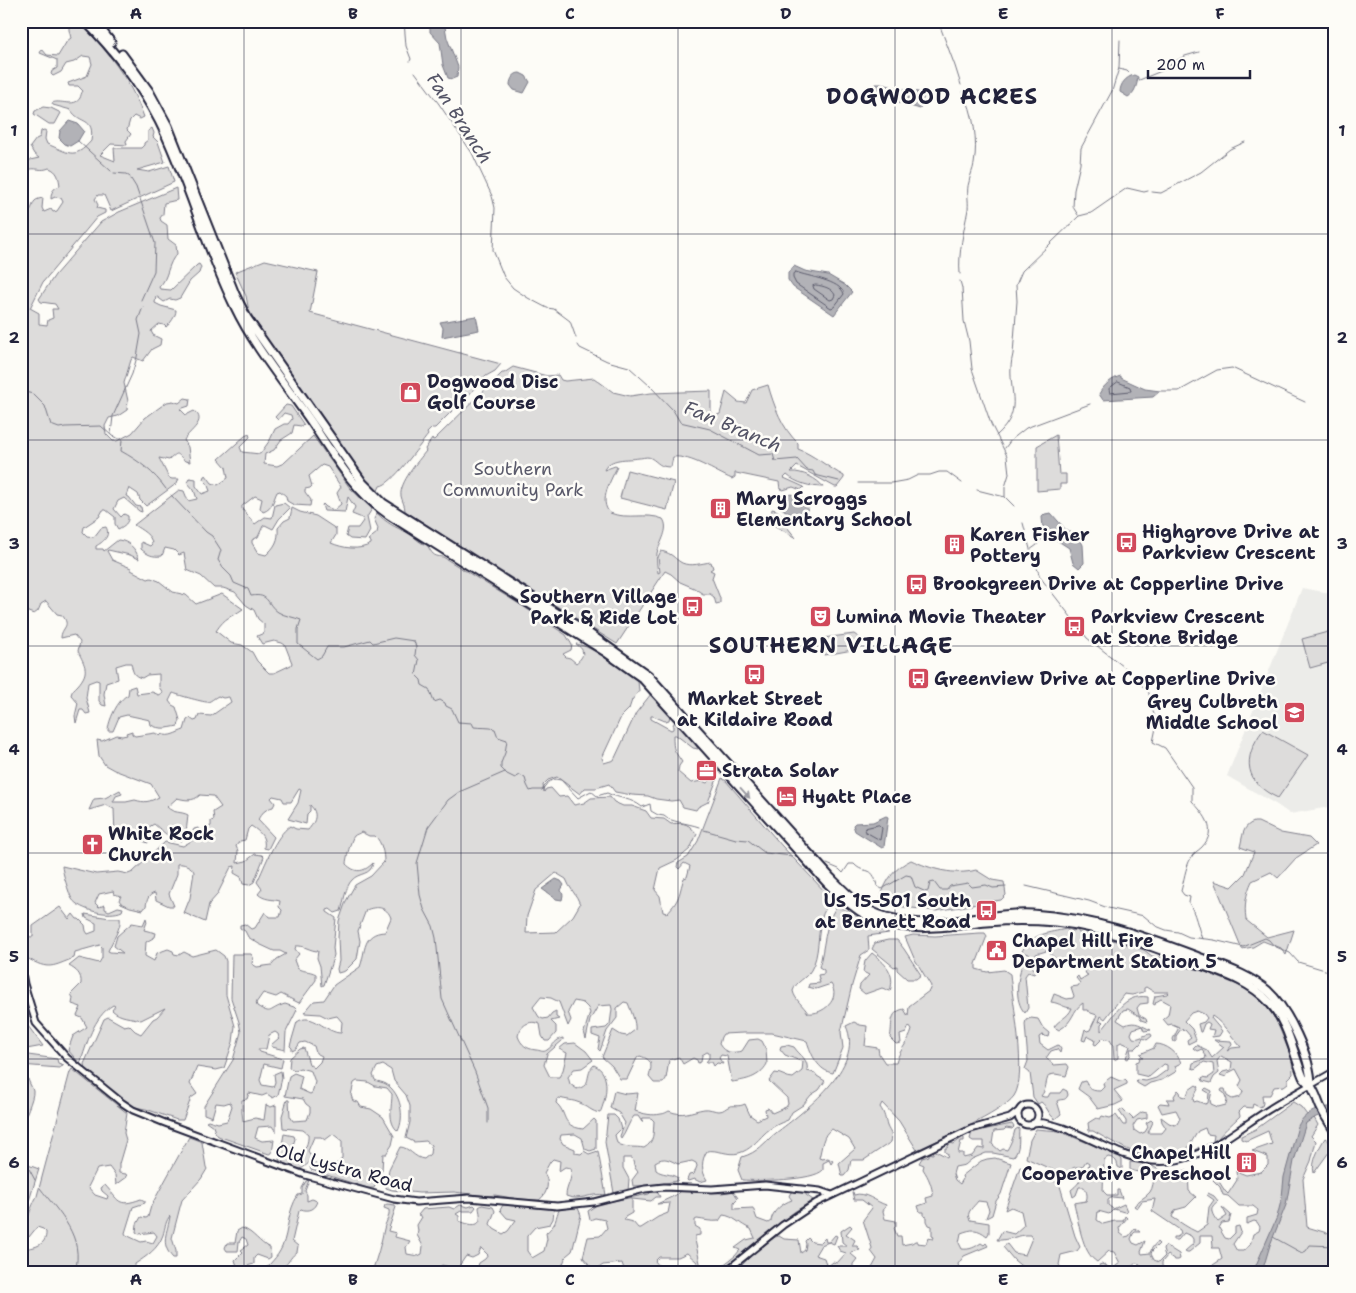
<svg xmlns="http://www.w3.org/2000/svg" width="1356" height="1293" viewBox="0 0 1356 1293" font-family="'Shantell Sans',sans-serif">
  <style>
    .built { fill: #ecece9 }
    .green { fill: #dddcdb; stroke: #807f8b; fill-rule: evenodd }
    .water { fill: #b2b2b7; stroke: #787885 }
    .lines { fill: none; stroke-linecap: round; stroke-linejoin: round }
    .shore { stroke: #5c5c6d; stroke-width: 1 }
    .stream { stroke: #787885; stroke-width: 1 }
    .secondary-casing { stroke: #22223b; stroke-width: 9 }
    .highway-casing { stroke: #22223b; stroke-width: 11 }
    .secondary { stroke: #fdfcf7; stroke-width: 5 }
    .highway { stroke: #fdfcf7; stroke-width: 7 }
    .oneway { fill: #9a9aa2 }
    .grid { fill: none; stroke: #22223b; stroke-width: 1; stroke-opacity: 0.55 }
    .labels { text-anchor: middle; stroke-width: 5; stroke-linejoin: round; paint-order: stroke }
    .poi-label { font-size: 18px; font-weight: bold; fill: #22223b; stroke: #fdfcf7; text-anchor: start }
    .park-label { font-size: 18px; fill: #5a5a6b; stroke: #fdfcf7 }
    .street-label { font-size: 18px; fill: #22223b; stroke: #fdfcf7 }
    .water-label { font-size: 19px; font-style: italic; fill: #545466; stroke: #fdfcf7 }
    .district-label { font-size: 22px; font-weight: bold; letter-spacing: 1px; fill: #22223b; stroke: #fdfcf7 }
    .neatline { fill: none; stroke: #22223b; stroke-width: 2 }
    .grid-label { font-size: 16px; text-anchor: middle; font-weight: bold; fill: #22223b }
  </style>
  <rect width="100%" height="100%" fill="#fdfcf7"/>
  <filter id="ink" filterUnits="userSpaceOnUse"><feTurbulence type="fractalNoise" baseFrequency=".02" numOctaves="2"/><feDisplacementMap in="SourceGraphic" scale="10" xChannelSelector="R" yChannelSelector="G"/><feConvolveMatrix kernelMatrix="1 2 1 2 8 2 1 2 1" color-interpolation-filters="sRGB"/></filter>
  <g filter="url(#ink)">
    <path class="built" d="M1302,588L1335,594V806L1290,814L1277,805L1227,776Z"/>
    <path class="green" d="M69,21H78C106,49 130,79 144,117L140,119L134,116L130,120L127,130L131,134L126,141L127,145L111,144L100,155L115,161L114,148H141L144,145V143L148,140V131L152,128L154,133L153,137L158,142L165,162L137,170L149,172L169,166L174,182L111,211L104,195H98L95,199L98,205L97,208L105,210V213L97,217L43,282L30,308L39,313V324L47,325L48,320L53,318L52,309H58L55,304L41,302L39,299L55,275L101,222L119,212L176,188L177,200L164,203L163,214L160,218L161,221L167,225L168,239L176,245L177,254C167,263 169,278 159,287L160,289L171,290L197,265L199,264L201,267L199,273L190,281L180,298L175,300L170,299L164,302L156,296L155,303L161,306L176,310C176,316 170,324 166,327L164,325L159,324L151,331L153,335L161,339L160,345L152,349L143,361L133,357L131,360L124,383L128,401L127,410L118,416L109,418L105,426L106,434L113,441H117L132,433L145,418L167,402L173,401L179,403L185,398L190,399L189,406L180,409L186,415L194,411C208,421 189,431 184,440L188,447L190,462L185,461C176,453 179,451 169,460L159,458L169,478L172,479H179L176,484L146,506L140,500L138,494L129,488L126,496L129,497L136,506L141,507L142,512L139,511L124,498L118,501L114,509L121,517L124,514L128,516C129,523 124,526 118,529L115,524V517L106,510H103L99,517L84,527L83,532L87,536L94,537L101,528L106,527C111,536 103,542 96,546V549H103L104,551L118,540C129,541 136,549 139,559L130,555L108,550L107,551L112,560L131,568V570L148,579L151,578L159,581L173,592L186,595L196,604L222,594L243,609C230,618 226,616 216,631L231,643L242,645L252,652L257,661L269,673H274L291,665L292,663L285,645L282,643L274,641L262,644L257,636L264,633V624L258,619L254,610L246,605L235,592L223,588H214L201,576L187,570L184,553L179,555L174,550L165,548L162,556C152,557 148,555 141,549V542L150,546L152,544C152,535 141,530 134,525L179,490L184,491L188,501L197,499L194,490L187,482L190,478L196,479V486L202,494L210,491L207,483L203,479L204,476L206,475L212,483L218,485L228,478L226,467L219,459L245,436L249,434L250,437L240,447L242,452L260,454L270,440L275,429L284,424H288L292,419L291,415L284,413L278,420L275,417L286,405L291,406L304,425L301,426L294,425L292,433L281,440L274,450L265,454L264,464L277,466L284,463L313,436L350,488L372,509L367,517L370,531L365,540L350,539L346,536L348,528H358L363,521L362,518L352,514L355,507L348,497L345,512L324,511L322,505L323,504L326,507L334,510L341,504L337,493L341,487L328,467L322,465L309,476L312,486L310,488L305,489V492L311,500L310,506L294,505L287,501L286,496L280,491L277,492C273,500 273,509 263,512L260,508L262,499L255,496L242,506V509L255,524L265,517L272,518L275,505L284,503L290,508L279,519L273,529L265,525L263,526L258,537L252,540V543L258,553L266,555C275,547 279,540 278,528L284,521L290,518L292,508L300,512L316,516L336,529V535L331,543C343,548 359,551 371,544V542L368,540L377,533L378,528L374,519L377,513C385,522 396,528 407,532C415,536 418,543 427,545C433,554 432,556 443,557L524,607L566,635L572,645L571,650L563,654L566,657L570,658L576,663C585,656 585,650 576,644C591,645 624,671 638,681L639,691L632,700L629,709L621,717L602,758L604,763L614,760L636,713L651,694L670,715L669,720L665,721L653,716H651V719L671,730L673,729V725L675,721L693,740L698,749L693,748L676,735H673C673,751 674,750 682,762L679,766L678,772L691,783L702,781L707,783L714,777L717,779L708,802L698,807L696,810L683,807L679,800L671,801L656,799L648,796L632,795L615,792L609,784L596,788H585L580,794L557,777L548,780L543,785L544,792L546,789L551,788L559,797L567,796L574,805L584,803L591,798L610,797L614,802L623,806H632L646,811L651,818L664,819L671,824C686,822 688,824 697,834L690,849L677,860L660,868L655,890L660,896L663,912L667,913C681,898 678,896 684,878L687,877L690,866L684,863L679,869L677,867L678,863L688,857L698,841L722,778L726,781L782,846L828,895C830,906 825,907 822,917C817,934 820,955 811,970C806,979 796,981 793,991C795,1000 803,1005 808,1013C823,1015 841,999 831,984L816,989L808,987L809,984L820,983L818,975L824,974V970L819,967C825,947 824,926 836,907C855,910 869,929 888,932L889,933L868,936L869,950L861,955L852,985L841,1032L843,1048L833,1073C818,1071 811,1054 807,1041L772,1033H743L723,1034L721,1037L719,1044C725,1054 732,1053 742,1051L749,1040L758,1039L762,1041L766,1049L767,1064C759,1078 746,1080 732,1082L727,1056L721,1055L719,1058L723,1064L717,1063L714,1066L712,1062H706L709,1058V1053L707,1052L702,1055L701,1062L698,1063L697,1060L693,1058L683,1064L679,1057L669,1060L666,1079L663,1083H654L649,1077C652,1065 653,1060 640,1056L637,1058L627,1079H620L612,1066L602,1057L613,1030L621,1035L627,1036L635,1030C636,1022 631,1011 628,1003L624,1002L617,1008V1018L607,1031L600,1051L598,1049L600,1038L592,1035V1030L606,1028L610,1024L612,1009L611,1005L598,1006L590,1020L586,1039L584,1032L590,1013L588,1008L583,1003L574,1001L568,1012L571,1020L568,1026L559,1002L551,998L541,997L533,1007L539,1017L543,1019L548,1018L552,1013L556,1011V1017L559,1019L551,1021L556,1026V1033L549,1041H545L542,1036L540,1024C529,1019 520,1026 518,1036C521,1045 527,1049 536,1050C540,1050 543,1053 547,1050C553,1046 556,1039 563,1038V1040L547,1054L544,1065L550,1077H559L563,1070L567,1053L559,1049L565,1044L575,1043L586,1051L593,1060L582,1068L574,1069L568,1077L570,1084L577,1089C593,1085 584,1075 594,1065C612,1073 606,1099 600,1113C592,1112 587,1106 580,1103C573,1100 566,1100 559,1098L557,1099L556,1103C568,1113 560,1126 583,1129L594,1119L596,1121V1149L590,1151L585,1149L582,1138L575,1134L561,1135L560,1139L563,1144L575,1149V1153L581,1154L584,1151L589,1154L598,1151L606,1195C591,1192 580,1202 566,1196C566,1186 573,1180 571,1168L565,1167L559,1171L560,1161L553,1159L550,1162L544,1173C550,1181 548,1194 539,1200L518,1199L495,1195L488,1196L454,1192L419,1193L392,1190L386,1188L389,1169L400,1147C409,1147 414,1158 424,1159L430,1154L431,1145L426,1141L414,1142L406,1138L410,1122V1106L406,1095L394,1081L391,1070L383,1065L377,1067L373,1075L375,1080C378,1082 383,1082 386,1084C401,1093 405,1117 398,1131C387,1122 392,1106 392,1094L387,1088L375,1086L368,1082L357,1081L354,1083L351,1095L353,1101L358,1102L361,1107L371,1109L383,1117L394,1136L392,1145L386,1154H383L382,1170L374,1188H368L311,1170L310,1167L313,1162L323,1170L334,1171L336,1163L338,1164L342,1158V1141L333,1134L325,1140L321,1137H314L308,1151L313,1159C299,1172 302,1170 287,1164C284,1163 282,1162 279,1160L284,1134L294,1136L295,1139L291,1151L298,1156C305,1152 309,1142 308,1134L303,1130L283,1128L282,1116L287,1100H289L290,1116L293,1121L307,1120L310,1112V1107L306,1104L303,1099L285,1096L289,1076L294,1073L302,1076L299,1089L310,1094L312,1093L315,1082L311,1071L300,1068L295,1070L289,1068L290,1058L300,1049L304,1048L309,1064L314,1068L320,1062L322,1056L316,1053L314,1046L305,1042L300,1043L296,1049L292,1051V1048L290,1046L297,1022C313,1011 325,1033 341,1033L342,1022L337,1016L328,1018L320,1014L304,1013L314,1001L324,1000L334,985L360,967C366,951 362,933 385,932L391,918C387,906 376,906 366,910L358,931L360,941L357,959L345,971L338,973L337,969L339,961L338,937L339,921L346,901L355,885L371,876L384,862C384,854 382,842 375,836H369L361,832C359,834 356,834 354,836C351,839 346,859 346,864C355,873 363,873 373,863C371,876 359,872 352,880C345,887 344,902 341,911L335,913L330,909L327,910V912L336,918L333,948L334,955L324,985L322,986L320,966L317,958L318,951C310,951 304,945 296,946L295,949L299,954L294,960L297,968C302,972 309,970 316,974V980L299,1003L281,994L276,997L263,993L256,1003L257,1006C273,1016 268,1009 285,1004L294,1007L297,1010L286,1032L285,1050L272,1047L271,1045L279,1038L278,1034L275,1032L269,1035L266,1049H258L260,1052L283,1059L281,1068L264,1064L260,1080L262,1085L273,1087L275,1082L274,1074L281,1071L282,1078L278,1095L273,1098L267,1094L262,1096L249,1093L247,1099L242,1100V1112L243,1121L255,1118L264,1120L266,1105L271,1107L276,1105V1132L272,1126L258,1127L255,1138L262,1141L274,1140L272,1153L269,1154L218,1136L215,1132L213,1126L206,1121L208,1120L218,1123L227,1121L232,1106L230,1102L224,1104L216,1103L212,1117L204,1114V1106L233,1060L241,1032L239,1022L231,998L232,954H251L253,957L252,964L257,967L272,965L277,959L286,954L280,951H274L259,944L248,937L245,931L240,928V925L245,924L251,929L255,928L265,912L269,917H280L282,910L279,907L280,901C272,899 264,900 258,894L262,889L257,882C265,866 275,836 290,826L296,829L308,830C315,822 319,814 310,805V811L307,814L306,824L288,819L298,803L301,790L299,789L291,802H284L282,798L273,796L271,798L275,803L273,807C267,808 260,814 258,820L274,837L268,849L264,848C266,837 260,832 251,826L248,829L245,840L240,841L236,846L238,851L237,863L246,861L255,854L262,855L264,857L254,882L249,885L243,884L241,877L234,873L235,866L231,867L217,895L209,904L205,922L184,913L190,898L194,872C192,866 183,863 177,864V874L169,894L174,906H169L156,900L155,893C148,895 147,900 146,906L143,910L130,907L121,903L119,900L121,896L114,894L113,891L99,894L95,903L99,907L105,905V909L109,911L118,907L123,908L122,911C110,917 80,911 72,899C69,894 62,871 62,866L96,874L118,872L128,874L133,872L165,842L183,846L193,840L190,836L194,829L198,828L201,831L211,826V821L214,820L213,812L221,807L213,796L200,795C193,802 185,800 177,798L167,807C174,814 181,811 188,815L186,833L181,841L173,840L154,824L149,827L148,830H146L148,843C136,839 130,832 117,837L115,836L114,809L106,805L89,810L94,799L105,798L120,790L122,794L116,796L113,802H126L135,800C145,803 149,802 159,797L151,784L114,770L105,765L99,756L97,740L102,741L116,735L122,736L127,735L126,733L132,731V734L135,736L155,733L160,736L162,734C169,738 177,732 184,730L187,720L190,718L194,721L197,720L199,715L211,716L231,702L229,697L223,698L218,696C214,698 211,701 208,702C206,703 178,695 173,693L169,701L172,705L176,707L180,720L178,726C168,728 160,730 151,725L150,720L127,715L119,717L113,731H108C108,721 118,699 128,695L129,688L135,686L137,694L152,692L159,695L163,693L159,687V674L147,675L142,678C133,676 133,672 131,663H126L116,666L118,679L106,683L104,694L106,706L102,705L99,701V681L96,680L88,683L86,698L90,713L86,714L83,710H80L76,723L75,716L78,703L71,695C72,690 74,689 78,685C90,671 85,666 78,651L80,642L74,635L61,638C61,627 72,627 62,615L57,614L46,601L41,604L38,611L34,614L28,612L27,609L21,608V220C24,218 28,215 30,211C35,203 31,200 43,198L42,208L44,212L51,209L53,212L57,211L63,202L61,198L55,197L51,199C51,192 53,188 60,186C59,178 58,171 49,168C38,173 33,163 22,175L21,167L30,160L39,158L34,154L30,147L36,139L40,137L41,131L44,130L46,131L45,139L47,144C68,152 74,161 91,141C95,116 80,125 71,110L53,105L52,103C60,99 74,108 80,98C81,96 81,93 83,91L78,86H69L68,83L87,76L92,64L90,57L83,56L74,62L66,64L61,72L53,76L51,74L52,71L57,68V60L40,53L42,49L47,55L58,56L67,41L71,38L69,30ZM556,873L566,879C569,888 577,895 580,904L573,916L556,932L526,933L527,916L536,890Z
      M43,107L51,108L61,113L55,124H49L34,114L35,111Z
      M265,260L318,272L310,313L501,364L495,371L486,376L464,400L461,399L460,404H457L453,408V410L435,428H432L427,433L428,435C419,446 392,485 380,486L377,493L362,476L298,386L249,311L246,296L235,272Z
      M513,367L547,376L558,375L561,380L565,381L594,378L613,392L630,396L651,393L711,391V414L715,416L720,414L726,392L738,402L746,403L752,390L768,385C774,406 782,428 798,443V449C812,454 829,468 844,476V478L837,487H835L797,466L791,472C802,471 818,479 823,487C811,487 796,483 787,475L784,478L804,487L801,490L793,487L783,490L780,489L779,482L736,473H735V477L732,479C715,472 691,455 673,457L671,467C659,467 659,463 651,458C647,456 643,458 639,458C627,460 610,457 604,470L615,466L617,467C611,480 598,501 610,513C628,520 646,512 663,519C670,529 660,542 657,553C656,560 657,566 658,573L660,572L658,557L661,551C674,554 673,558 682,563C691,567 702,563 711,562L713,568L710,570L714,572L712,578L720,598V603L716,604L714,597L710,594H703L694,588L680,582L671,574L665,571L617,644L405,511C405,505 402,501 401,496C399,483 418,461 426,451L425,449L432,439L434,440L502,373H504Z
      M1056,435L1059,474H1066V484H1060V489L1037,491V446Z
      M627,470L674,482L667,510L620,498Z
      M772,509L776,510L786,518L787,527L796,538L770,523Z
      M1335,630V661L1310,668L1302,639Z
      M854,634L861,639V646L858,649L825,655L823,638Z
      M1263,730L1308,755L1278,798C1245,783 1241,759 1263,730Z
      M1254,822H1258L1281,833L1309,838L1316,845L1296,858L1278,878L1271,872L1252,881C1246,894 1244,905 1246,920L1267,937L1294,930L1286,955L1281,948L1263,941L1253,947L1242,949L1214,881L1232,887L1245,874L1254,852L1240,847C1243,836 1242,826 1254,822Z
      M911,860C931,869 955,876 976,870L992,880L1004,882L1006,895L1001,900L936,911L896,906L881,897C886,879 895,868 911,860Z
      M60,907L69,919L73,914L77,919H79L85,925L86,931L88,934L96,931V923L86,918L85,914L110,918H120C122,927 112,941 108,951L110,952L123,953L114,946L117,936L132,923L143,925L146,918L147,922L144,930L156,933L155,937L146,942L145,956L154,961L157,953L168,949L173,951L174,954L179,955L184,952L192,956L216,950L224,956L226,961V995L235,1026L233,1042L224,1068L216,1070L197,1067L190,1084L197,1094L191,1098L183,1120H177L146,1109L134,1107L117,1096L85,1068L84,1064L104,1019L108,1017L124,1026L129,1025L135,1031L141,1034L153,1019L157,1017L165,1008L141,1020C131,1017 120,1018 112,1010L115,1006L113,1005C93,1017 87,1044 80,1064L68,1050L73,1036L87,1027L82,1018L77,1016L81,1007L72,1004L73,998L71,994L81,984C82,974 76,970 69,966L79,958L99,963L102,958V947L100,945L75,952L74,958C53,966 49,971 27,958L23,950L21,936L33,937V926Z
      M1066,929L1070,931L1077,930L1079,933L1117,941L1144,950L1152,956L1170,959L1186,967L1200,970L1248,989L1263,1000L1277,1022L1292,1059L1293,1074L1288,1079V1083L1284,1086L1274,1087L1270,1095H1262L1263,1103L1262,1106L1259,1107L1253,1104L1252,1108L1244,1107L1239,1112L1240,1116C1231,1125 1222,1132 1215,1142L1213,1141L1214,1135L1207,1134L1205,1128L1198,1131L1188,1148L1192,1152L1199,1147L1198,1151C1186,1159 1149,1158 1136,1153C1121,1147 1107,1139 1093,1131H1089L1088,1123L1096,1118L1100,1119L1102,1116L1110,1118L1116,1115L1123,1125H1126V1121L1119,1111L1123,1109L1133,1119L1142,1112L1147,1113V1118L1137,1120L1133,1126L1134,1130L1140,1134L1145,1132L1148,1127L1146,1123L1151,1120L1153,1122L1148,1133H1162L1166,1128L1162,1122L1161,1117L1169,1123L1175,1125L1177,1124L1180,1118L1176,1110L1162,1113L1158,1105L1160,1103L1169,1104L1167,1099H1175L1174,1096L1178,1090L1180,1092L1181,1096L1185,1097L1187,1095L1189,1090L1196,1085L1199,1087L1193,1099L1194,1102L1197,1101L1205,1104L1208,1103L1209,1093L1204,1090L1206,1088L1212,1091L1210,1100L1211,1104L1218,1107L1226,1105L1227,1100L1224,1093L1221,1091L1222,1089H1225L1227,1096L1232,1099C1238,1098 1242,1097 1243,1091L1239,1086L1242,1080L1236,1069L1228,1073L1226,1077L1220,1075L1223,1072L1231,1070L1232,1062L1221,1056L1217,1061L1219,1073L1214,1077L1211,1083L1203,1081L1202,1078L1203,1077L1208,1078L1214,1074L1213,1064L1204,1062L1195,1069L1192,1068L1193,1063L1205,1059L1206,1057L1203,1053L1204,1052L1202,1049L1197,1051L1193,1048L1196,1045L1207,1050L1212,1058L1224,1047L1214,1040L1231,1041L1232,1045L1227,1051L1232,1048L1241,1047C1231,1036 1224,1024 1212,1016L1211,1018L1222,1031L1219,1036L1212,1037L1214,1030L1208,1029L1210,1024L1207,1022L1204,1024L1201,1032H1200L1198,1024L1204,1022L1207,1018L1204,1014L1197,1011L1191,1013L1184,1021L1192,1029L1196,1040L1188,1044L1187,1040L1191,1037L1185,1030L1181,1029L1176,1036V1041L1174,1042L1173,1039L1179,1027L1172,1024L1168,1025L1163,1019L1168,1015L1170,1004L1161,999L1156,1002L1155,1005L1153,1004L1155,996L1167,994L1169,992H1154L1146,987L1144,988V992L1132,995L1124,994L1105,1019L1101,1016L1099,1022L1102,1021L1103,1022L1101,1024V1031C1115,1016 1123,993 1148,997V1003L1140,1004L1137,1008L1139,1015L1146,1019L1147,1022L1141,1020L1139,1016L1128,1009L1123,1010L1117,1020L1125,1025C1136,1020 1141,1026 1151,1030L1144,1031L1142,1026L1133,1029L1131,1034L1133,1038C1140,1040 1144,1034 1151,1034L1152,1036L1147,1040L1143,1038L1141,1043L1135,1049H1130L1131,1054L1128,1059L1126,1058L1130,1046L1121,1042L1118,1044V1058L1114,1060L1113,1045L1110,1040L1103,1038L1096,1045L1094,1044L1095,1040L1087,1036L1085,1041L1082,1040L1085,1029L1087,1031L1090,1030L1097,1015L1091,1013L1087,1010H1083V1003C1072,1010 1074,1022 1059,1030L1054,1027C1059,1019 1068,1018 1072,1008C1064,1008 1060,1003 1051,1002L1054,994L1067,999L1073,998L1074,996L1071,987L1078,986L1080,983L1076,978L1078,976L1080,980L1088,975L1086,974L1083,966L1069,958H1065L1055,965V958L1050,954V950L1036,954V962L1029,954L1024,953L1022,951C1032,933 1049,933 1066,929Z
      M980,933H985L987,936L976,964V969L987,972L1004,970L1010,974C1012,999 1028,1076 1014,1096C1001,1114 940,1139 917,1150L899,1121L882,1103L880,1107C885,1114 885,1119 887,1126C890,1133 893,1134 891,1142L864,1160H851L849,1170L844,1176H842L839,1163L855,1149L849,1139L832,1129C822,1134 822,1148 819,1158L822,1159L828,1158L833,1161L831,1164L829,1160L823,1163V1170C813,1181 758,1181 742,1180L738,1170L742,1157C759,1152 763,1143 776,1133C803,1112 865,1067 846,1026L854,1022L860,1025L867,1026L865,1046L878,1048L879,1054L885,1063H896C899,1050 909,1042 912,1030L909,1026L906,1033L900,1035L901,1043L896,1044L890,1038C893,1026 888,1012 904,1009L908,1016L909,1006L929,991L931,986L914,958L905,937L913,935L935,936Z
      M888,940H897L904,949L921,975L916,979H907L897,970V966L894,967L872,949L875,943Z
      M872,953C885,963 896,973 890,991L882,988L865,994L859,989L860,985L869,975L863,972L865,961Z
      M1025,960L1030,963L1035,971L1034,974L1028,972L1025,976L1028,1008L1025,1013C1013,1000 1018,977 1023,961Z
      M21,1006L25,1022L43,1046L21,1050Z
      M1031,1018L1038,1019L1043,1028L1049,1033L1048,1037L1042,1035L1039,1037L1040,1044L1048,1050L1058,1045L1061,1049L1060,1053L1057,1049L1051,1051L1046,1058L1054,1065L1067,1064L1069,1067L1066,1076L1055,1074L1049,1075C1045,1082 1047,1089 1041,1096L1044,1097H1048L1050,1093H1060L1063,1089L1067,1091L1068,1095C1065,1102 1062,1098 1057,1101L1061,1114L1055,1119C1048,1114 1047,1106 1041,1102L1038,1104L1033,1097L1030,1073L1025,1069L1028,1061L1025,1024L1026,1020Z
      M1156,1044C1166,1044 1178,1053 1181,1063L1175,1066L1177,1071L1162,1080L1150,1083L1144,1087L1137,1083L1136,1080L1146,1081L1156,1078L1167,1070V1065L1164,1064L1149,1077L1136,1074V1062L1139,1061L1140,1057H1143L1140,1054L1154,1048Z
      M787,1045L794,1047C800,1056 809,1059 807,1071L815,1073L817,1076L825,1081L819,1090L811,1095L803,1105L792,1112L788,1120C780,1123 771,1127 764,1134C757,1141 750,1150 739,1153C728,1156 717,1149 707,1151C701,1160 701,1171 707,1180L700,1182L694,1179L688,1181L687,1180L689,1175L694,1174L697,1166L696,1163L692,1161L678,1164C669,1160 665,1156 655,1162L656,1170C662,1175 671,1173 678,1178L677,1181L654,1185L633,1186L632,1180L638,1172L635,1168L632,1158H623V1168L629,1179L628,1191L614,1193L605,1142L608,1115H614L618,1119L621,1129L615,1135L617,1143C626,1149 635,1146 644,1148C655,1142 653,1132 654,1121L651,1118H643L642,1122L638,1116H634C628,1123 626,1133 621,1139L620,1136L625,1123L619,1113L610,1108L614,1091L626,1094L638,1093L635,1111C644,1114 652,1116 661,1114C664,1114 667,1112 669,1111C683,1117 691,1111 704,1109C709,1108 714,1111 719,1111C724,1111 725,1108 730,1106C735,1105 739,1107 745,1104L750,1115L757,1120L766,1116L765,1109L768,1108L772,1113L786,1107L788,1104L787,1098L769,1081L775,1073C782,1073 786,1078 793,1078L802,1071L803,1062L785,1055L780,1049L781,1046Z
      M21,1054L57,1059L58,1063L64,1065L63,1066L59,1068L21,1065Z
      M72,1069L127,1113L124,1133L126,1140L119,1164V1173L126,1174L127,1177L116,1185L115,1175L109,1167L97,1169L88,1187L95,1195L107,1199L108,1196L102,1191L101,1188L105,1185C119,1200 117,1208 141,1199L145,1201V1203L133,1207L125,1233L126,1235L141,1242L146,1241L153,1243L157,1236L154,1232L139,1234L136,1232L137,1224L141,1217L146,1218L148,1217L151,1206L189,1137L202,1142L206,1167L207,1169L201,1179L182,1200L180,1207L172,1238L176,1251V1258H173C159,1243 168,1232 170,1216C166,1220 165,1228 163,1235C158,1249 147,1256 135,1264V1266L139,1270V1272H21V1248C32,1249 47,1246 46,1232L43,1229L37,1227L29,1237L25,1232C27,1219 31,1207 37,1196L70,1072Z
      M1111,1077L1120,1081L1125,1080L1127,1082V1084L1114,1090L1123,1101L1115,1105L1098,1109L1089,1097L1078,1089L1081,1082L1085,1081C1089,1087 1089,1091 1100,1091L1104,1087L1103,1083Z
      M23,1079H28C29,1083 32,1087 33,1091C34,1098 24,1119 21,1126V1086Z
      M1293,1102L1301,1107L1307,1115L1311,1112L1318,1125L1311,1136L1316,1141L1311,1161L1303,1179L1307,1227L1327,1233L1335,1228V1272H1209L1213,1265L1222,1259L1219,1248H1212L1213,1247L1212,1236H1200V1243L1189,1252H1187L1185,1251L1193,1244V1239L1191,1236L1184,1233L1178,1240H1173V1237H1177L1181,1234L1180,1230L1152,1211L1155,1199L1142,1201L1137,1208L1134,1206C1138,1200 1145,1198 1150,1192C1153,1188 1153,1181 1155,1176L1130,1170V1162L1151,1165L1162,1172L1161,1179L1163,1182C1170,1175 1176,1168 1187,1171L1188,1173L1189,1191L1196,1197L1186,1207L1175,1210L1172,1217C1180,1222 1188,1228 1197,1232L1207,1225L1209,1207L1214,1200L1207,1195L1208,1193L1214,1196L1218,1201C1216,1203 1214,1204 1213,1206C1209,1210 1215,1219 1218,1222L1227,1216L1222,1207L1231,1215L1229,1222L1222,1223L1219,1228L1225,1238L1229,1239L1235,1233V1227L1239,1226L1241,1232L1233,1244L1237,1251H1243L1250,1245L1253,1234L1259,1231L1260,1227L1257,1222L1254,1221L1247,1224V1218L1257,1215L1258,1210L1253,1206H1239L1228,1196L1223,1195L1220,1187L1213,1180L1219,1175H1224L1218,1180L1225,1191L1228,1194L1237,1180L1236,1171L1246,1175L1261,1172L1268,1165V1157L1252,1151L1272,1144L1268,1131L1246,1141L1241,1139V1136L1256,1129Z
      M1012,1124L1014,1127L1012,1129L1006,1128L1004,1130L994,1131L992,1144L1000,1151L1003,1149L1007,1150C1011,1143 1013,1138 1015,1130L1018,1128L1019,1129C1018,1138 1021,1150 1013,1157L993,1153H986L972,1159L965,1165L955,1167L953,1174L955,1180L960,1184L963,1179L962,1176L981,1161L987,1159L995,1158L1011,1163L1001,1194L996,1201L992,1215L986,1218L989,1210L986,1202L978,1201C974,1207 965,1212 970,1220L989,1223V1233L987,1236C977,1228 972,1229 961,1233L959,1243L962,1249C970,1250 975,1247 981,1243L984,1245L986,1243L988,1246L964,1256L958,1264L959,1268L965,1272H866L872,1268L877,1259L871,1251L872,1248L863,1220L872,1208L862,1200H854L852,1192H853L854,1195C865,1191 876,1202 886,1205L883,1211L885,1219L896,1221V1226L894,1228L897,1236H901L902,1245L912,1243L915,1241H917V1243L926,1244L928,1238L933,1239L934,1237L932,1236V1226L929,1225L927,1221V1217L924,1216V1212H920L918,1206L927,1203L926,1198L933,1196C932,1186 929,1178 923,1169L924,1165L919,1163L922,1158L929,1156V1153L933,1154L934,1150L947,1157L948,1154L945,1152V1148H947L950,1143L954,1144L963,1137L964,1138V1141H961L958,1153H963V1158L972,1156L978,1148L984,1149V1141H973L970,1139L972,1132Z
      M1036,1129L1059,1131L1119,1156L1122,1160V1169L1118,1167C1117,1160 1114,1158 1108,1157L1104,1160L1103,1191L1107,1195H1117V1190H1119L1122,1198L1112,1197L1108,1200V1205L1113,1209L1124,1204L1127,1211L1124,1212L1114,1209L1109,1214L1098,1211L1097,1220L1103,1224L1115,1221H1123L1125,1216L1127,1218L1119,1228L1120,1233L1125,1237L1129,1236L1135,1228L1140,1232H1135L1133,1234L1131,1239L1133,1243L1138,1245L1145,1241L1141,1252L1142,1254L1150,1253L1152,1248L1157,1242L1159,1244L1152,1251L1151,1254L1154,1260L1159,1262L1165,1256L1163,1250L1164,1247L1166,1246L1179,1254L1180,1259L1178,1260H1175L1168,1255L1162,1262V1266L1168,1271L1174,1270L1172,1272H1138L1140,1264L1136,1263L1124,1272H1103L1099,1265L1102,1264L1112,1269L1120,1263L1114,1252L1109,1251L1097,1262C1082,1253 1078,1219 1074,1203L1086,1201C1088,1196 1087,1192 1084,1187H1079L1076,1195L1073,1197L1071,1190C1077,1185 1080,1182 1083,1174C1085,1169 1088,1169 1089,1163L1086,1161L1082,1167C1067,1166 1074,1171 1064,1179L1053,1170L1026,1158L1030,1140Z
      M1325,1138L1328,1140L1332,1148L1314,1173C1311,1162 1319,1148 1325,1138Z
      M21,1151L28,1165L39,1169L28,1204L21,1207Z
      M1020,1167L1041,1173L1052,1179L1060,1186L1075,1236L1080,1247L1077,1251L1061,1255L1059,1265L1063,1270L1067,1272L1026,1270L1014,1260L1003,1247L1007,1244L1014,1253L1025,1255L1032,1238L1030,1235C1019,1234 1008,1241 997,1240L1002,1231L1014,1234L1024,1225L1021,1211L1011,1207L1005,1210Z
      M309,1180L305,1191L307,1195V1201L312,1199L317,1201C315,1209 308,1212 301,1209L299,1211L292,1241L298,1246L297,1252C286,1260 289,1270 272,1267L268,1272H263C270,1263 277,1258 282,1247C289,1230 287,1212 298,1195L302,1194V1188L306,1181Z
      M652,1191L658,1193L660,1197H656L651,1201L632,1199V1213L625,1217L624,1220L633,1222L638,1228H641L658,1217L668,1213L670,1203L657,1204L676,1195L680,1191L722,1193L733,1191L738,1198L734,1202V1209L753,1208L757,1219L768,1223L771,1221C772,1211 783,1203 792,1200L789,1196L791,1192L794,1191L798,1193L799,1191L806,1192V1195L813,1200L794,1212L719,1272H714L735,1256L740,1250L735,1248L746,1240L755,1238L751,1229C740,1225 734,1216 723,1215L719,1221C711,1222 705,1220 697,1219L695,1220V1226L700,1229V1235L695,1236V1240L702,1272H697V1262L687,1253L678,1257H659L655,1261L664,1272H625L622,1263L603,1265L596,1270L593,1269L583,1257L588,1237L600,1236L607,1228L605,1220L595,1218L590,1220L588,1211L598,1204L649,1194Z
      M387,1204L395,1205L396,1207L388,1231L396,1233L395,1237L410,1241L406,1247L407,1254L418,1256L422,1254L423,1246L417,1235L418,1231L417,1225L422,1217L418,1215L423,1209L449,1207L454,1209L460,1205L468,1207L474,1205L476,1207L473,1211H461L456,1214L459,1216V1221C465,1223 479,1229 480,1219C481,1214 479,1211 479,1207L482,1205L493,1207L495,1211L490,1224L494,1229L503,1234L508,1231L516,1220L507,1218L500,1210L503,1205L554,1209L553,1219L550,1224L535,1227L527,1236V1251L532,1258L544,1251L547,1239L546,1233C560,1221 553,1219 561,1207L578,1208L581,1215L573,1248L572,1251L566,1256L560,1272H516L513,1269L510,1272H481L478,1266L479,1263L485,1259L488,1255L481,1248L478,1255L472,1258L466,1256L457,1269L442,1265L436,1269L438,1272H372C377,1257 381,1244 384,1229C385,1223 390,1217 389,1210L384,1208L385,1205Z
      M850,1225L852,1227L846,1234L855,1240L852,1246H857L860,1250L851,1252V1254L857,1259L853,1264V1268L858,1272H735L756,1251L775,1237L779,1236L784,1239L799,1240L801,1253L805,1250L806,1244L805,1241L808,1238L812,1242L820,1243L825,1238L826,1242H829L835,1235L837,1236L834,1244L829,1242L821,1245L815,1255L824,1258L827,1267L833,1262L837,1263L846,1253L840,1251L837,1246H847L842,1242L841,1231Z
      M242,1228C254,1232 259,1243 270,1248L271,1257L268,1259L257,1255L254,1258V1264L247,1266L246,1271L239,1272L235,1260L243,1252L241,1250L248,1245L246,1239L242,1237L239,1242L238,1251H227L225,1248L227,1243H235L237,1231Z"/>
    <path class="water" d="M432,21H444L447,38L458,67L457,77L452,79L448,78L443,65L440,43L430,32V27Z
      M520,73L526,76L530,82L524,93L514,90L510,85C510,79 514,73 520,73Z
      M1134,75L1138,77C1137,85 1135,93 1128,97L1120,92C1120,84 1126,77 1134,75Z
      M876,84H881L922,93L924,95L920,109C904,104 886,100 875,86Z
      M69,121L78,124L84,131L78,141L70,146L65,144L59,138L60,131Z
      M794,266L805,271L828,275L845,285L852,292L834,315L793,287L788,280V273Z
      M476,316L479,330L442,337L443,328L440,322Z
      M1121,376V378L1145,389L1160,391L1153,397L1103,400L1099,394C1103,386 1112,378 1121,376Z
      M790,494C797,495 806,499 809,506L806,512L793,523L791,522L792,515L781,508L784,500Z
      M1051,513L1065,529L1080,539L1083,545L1084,563L1079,568L1073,563L1069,548L1052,537L1043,528L1042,517L1045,514Z
      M886,816L888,817L884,847L882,848L855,831L853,825L855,823L873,822Z
      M556,879L561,881L564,885L561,890L563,895L562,900L556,899L542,889Z
      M1335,1106V1111L1316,1117L1306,1123L1294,1161L1286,1205L1270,1245L1262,1272H1253L1277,1217L1282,1197L1284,1177L1298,1126C1305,1111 1320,1108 1335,1106Z"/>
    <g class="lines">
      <path class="shore" d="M796,272C808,277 840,280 844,294L834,307L831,308L796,284L793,278V274Z
        M816,285C823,286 832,288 835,295L833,299L830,300L814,289L813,286Z
        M1118,382L1130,387L1131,391L1110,393L1109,389Z
        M879,825L882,828L880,840L864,831L866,828Z"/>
      <path class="stream" d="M404,21L406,46L411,59L410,61
        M938,21L955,66L961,85
        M1119,69L1127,71L1131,75
        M415,72L439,104L472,153L492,196L495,208L493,250L504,277L513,288L528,298L547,308L554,309L570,321L576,338
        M1137,81L1166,69L1172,63L1185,56L1199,52
        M78,141L111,171
        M114,173L126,174L130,177
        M131,179L136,187L155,243L154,271L141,300
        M1152,192L1161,193L1201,172L1230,149L1245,142
        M1078,215L1073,207L1074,190L1080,164L1081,148L1112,91L1119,68L1120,40
        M960,274C958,252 964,231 968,209C969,200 966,191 969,182C970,176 973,170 974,164C978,142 974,112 963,92
        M960,281L962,288L964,321L969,341L972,369L991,424L1007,456L1009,474L1005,487V497
        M578,345L580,348L607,361L629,367L650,386L673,410L680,422L710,429L759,455L773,454L775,461L797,459L807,470L813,471L815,475L839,481
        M21,391L33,394L45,406L51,425L59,428L65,427L101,426L112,436L122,440L121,451C139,461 154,472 166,489
        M1160,391H1179L1217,370L1232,368L1305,402
        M111,434L113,416L132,374L137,357L141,334L138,320L143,307
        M996,436C1028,408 1004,389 1013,354L1017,301L1016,285L1022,271L1079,216L1091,213L1127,188L1144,192L1148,191
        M1005,448L1011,440L1026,428L1090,404
        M858,483H891L908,480L918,475H930L939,472H947L962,483
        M977,490L1005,497L1014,506
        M171,495L206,532L212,536L221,550L218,560L223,568L231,576L234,583L248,589L251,596C270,593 266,604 278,612C284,616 294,617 301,620L298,629V644L317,659L322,656L327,647H344L370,640L373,643L394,638L414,641L416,647L415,655L419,660L416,675L421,680L422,685L429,689L434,702L440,700L445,703L446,706L452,709L458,722L472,723L474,727C481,728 489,727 495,729L498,737L507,740L505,753L501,763V768L507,774L515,778L520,775L525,778L527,785L530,791L533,790H542L548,782L555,779L561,780L578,798L591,791L597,796L607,793C620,799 631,798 642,807L650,804L651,811L658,815L664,816C670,822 688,823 699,827
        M1023,523L1034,564L1037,568L1040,577L1071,617
        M1030,550L1037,545L1039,541L1044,538
        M1081,630L1087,638L1128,670L1149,693L1150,703L1157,723L1153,742L1165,748L1192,787V801C1205,815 1218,830 1202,847C1198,851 1193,853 1191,858C1185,868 1184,881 1181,891L1184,895L1190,897L1189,903C1195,912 1198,928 1202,939
        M704,830L736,839L748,840L765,853L792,856
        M827,864L839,869L843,873L849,864H854C865,876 872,863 877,886L882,889L906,875L911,876L915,887L926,892L928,891L930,883L934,882L940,890H947L950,886L968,883L972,887L986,885L993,888L1006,887
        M1026,886L1089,901L1108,908L1144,916L1156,926L1166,930L1178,932L1189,937L1214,940L1243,947L1265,938L1269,940L1274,946L1290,953L1298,962L1335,973
        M488,1123V1108L475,1072L442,999L436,938L433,926L424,909L420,895L417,863L428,827L448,800L459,792L505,772
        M21,1154L35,1180
        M40,1188C60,1214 85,1237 75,1272
        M1273,1237L1302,1253L1306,1251L1310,1245L1335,1246"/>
      <defs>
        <path id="secondary" d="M21,967L24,984L36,1023L67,1058L121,1102L133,1110L165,1123L305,1175L394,1199L416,1202L469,1198L557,1206L594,1202L645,1189L664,1187L712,1189L765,1185L820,1191L832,1195
          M1018 1115a10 10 0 1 1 20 0a10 10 0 1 1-20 0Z
          M1033,1123C1057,1119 1102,1147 1126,1155C1186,1177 1222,1139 1268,1110C1290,1096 1313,1084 1335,1071
          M725,1272L783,1225L816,1203L971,1129L1010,1118L1019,1111"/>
        <path id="highway" d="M85,21C115,51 140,84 159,121C189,181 205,247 235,307C254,347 286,385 312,423C334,456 355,492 389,515L604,651L642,678L827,883C840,895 852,908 868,916C906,935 946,926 987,922C1009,920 1032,920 1055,922C1103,927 1148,945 1193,962C1219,972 1249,980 1269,1002C1289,1024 1292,1050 1303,1077C1305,1081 1308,1082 1310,1085C1315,1091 1317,1099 1320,1106C1324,1115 1330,1123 1335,1132
          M94,21L111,42
          M122,54L149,91L168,126L235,294L247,318L363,483L383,503L590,634L648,675L831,878C847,894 863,911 886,917C899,920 913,923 927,923C962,923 996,912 1032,914C1093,918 1140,935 1196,956C1221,966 1247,973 1268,991C1288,1009 1311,1058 1311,1085"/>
      </defs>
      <use href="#secondary" class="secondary-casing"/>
      <use href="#highway" class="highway-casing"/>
      <use href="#secondary" class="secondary"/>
      <use href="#highway" class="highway"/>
    </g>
    <defs><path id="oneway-solid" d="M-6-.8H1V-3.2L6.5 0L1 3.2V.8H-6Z" transform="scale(1.25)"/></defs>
    <use class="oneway" href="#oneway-solid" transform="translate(745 793) rotate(48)"/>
  </g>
  <path class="grid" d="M244,21V1272M461,21V1272M678,21V1272M895,21V1272M1112,21V1272M21,234H1335M21,440H1335M21,646H1335M21,853H1335M21,1059H1335"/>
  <defs>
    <symbol id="shop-square" viewBox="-11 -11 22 22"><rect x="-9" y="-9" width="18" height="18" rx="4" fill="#d1495b" stroke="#fdfcf7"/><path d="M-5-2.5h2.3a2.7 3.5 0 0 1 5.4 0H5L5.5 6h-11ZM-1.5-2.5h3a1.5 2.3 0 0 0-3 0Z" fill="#fff"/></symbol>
    <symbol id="building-square" viewBox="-11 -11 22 22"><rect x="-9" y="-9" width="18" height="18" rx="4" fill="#d1495b" stroke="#fdfcf7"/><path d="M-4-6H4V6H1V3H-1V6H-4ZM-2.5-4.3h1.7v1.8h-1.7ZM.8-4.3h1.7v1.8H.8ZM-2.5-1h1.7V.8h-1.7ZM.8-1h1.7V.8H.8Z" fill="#fff"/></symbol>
    <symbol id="bus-square" viewBox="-11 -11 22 22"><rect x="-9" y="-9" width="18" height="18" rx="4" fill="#d1495b" stroke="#fdfcf7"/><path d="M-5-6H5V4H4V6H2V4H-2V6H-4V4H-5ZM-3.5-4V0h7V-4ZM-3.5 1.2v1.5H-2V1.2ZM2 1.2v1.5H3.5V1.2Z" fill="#fff"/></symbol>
    <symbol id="theatre-square" viewBox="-11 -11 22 22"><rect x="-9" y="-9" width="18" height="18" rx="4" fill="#d1495b" stroke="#fdfcf7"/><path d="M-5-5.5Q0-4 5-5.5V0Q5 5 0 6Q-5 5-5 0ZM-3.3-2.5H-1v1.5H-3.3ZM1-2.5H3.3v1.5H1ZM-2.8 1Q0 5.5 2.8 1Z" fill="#fff"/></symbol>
    <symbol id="school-square" viewBox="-11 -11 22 22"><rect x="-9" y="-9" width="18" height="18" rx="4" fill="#d1495b" stroke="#fdfcf7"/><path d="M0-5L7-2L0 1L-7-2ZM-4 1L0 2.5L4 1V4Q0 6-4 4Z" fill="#fff"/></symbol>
    <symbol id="office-square" viewBox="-11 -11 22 22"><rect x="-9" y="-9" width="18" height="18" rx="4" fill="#d1495b" stroke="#fdfcf7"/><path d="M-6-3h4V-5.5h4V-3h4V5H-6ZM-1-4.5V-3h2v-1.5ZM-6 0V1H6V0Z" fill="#fff"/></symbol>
    <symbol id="hotel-square" viewBox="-11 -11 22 22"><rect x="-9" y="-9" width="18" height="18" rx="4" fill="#d1495b" stroke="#fdfcf7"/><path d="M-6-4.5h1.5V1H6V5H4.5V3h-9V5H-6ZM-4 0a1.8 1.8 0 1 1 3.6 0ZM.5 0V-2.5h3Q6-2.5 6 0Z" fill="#fff"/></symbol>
    <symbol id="church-square" viewBox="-11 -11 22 22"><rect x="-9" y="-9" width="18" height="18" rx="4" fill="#d1495b" stroke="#fdfcf7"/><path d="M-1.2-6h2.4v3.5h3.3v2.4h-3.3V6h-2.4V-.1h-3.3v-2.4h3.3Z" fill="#fff"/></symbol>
    <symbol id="civic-square" viewBox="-11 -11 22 22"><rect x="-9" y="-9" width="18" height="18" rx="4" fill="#d1495b" stroke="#fdfcf7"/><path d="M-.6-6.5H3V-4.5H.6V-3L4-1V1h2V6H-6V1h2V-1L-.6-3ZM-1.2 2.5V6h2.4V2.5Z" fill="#fff"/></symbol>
  </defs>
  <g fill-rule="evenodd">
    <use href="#shop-square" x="398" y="380" width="25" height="25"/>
    <use href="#building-square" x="708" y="496" width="25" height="25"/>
    <use href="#bus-square" x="1114" y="530" width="25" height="25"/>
    <use href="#building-square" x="942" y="532" width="25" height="25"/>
    <use href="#bus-square" x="904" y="572" width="25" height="25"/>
    <use href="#bus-square" x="680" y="594" width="25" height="25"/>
    <use href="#theatre-square" x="808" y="604" width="25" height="25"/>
    <use href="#bus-square" x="1062" y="614" width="25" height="25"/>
    <use href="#bus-square" x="742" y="662" width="25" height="25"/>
    <use href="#bus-square" x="906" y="666" width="25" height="25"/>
    <use href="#school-square" x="1282" y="700" width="25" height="25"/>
    <use href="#office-square" x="694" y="758" width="25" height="25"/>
    <use href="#hotel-square" x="774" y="784" width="25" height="25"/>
    <use href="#church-square" x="80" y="832" width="25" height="25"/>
    <use href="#bus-square" x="974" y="898" width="25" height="25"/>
    <use href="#civic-square" x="984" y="938" width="25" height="25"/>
    <use href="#building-square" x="1234" y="1150" width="25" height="25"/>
  </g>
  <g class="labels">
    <g class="poi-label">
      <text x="427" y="388">Dogwood Disc<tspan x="427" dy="21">Golf Course</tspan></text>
      <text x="736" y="505">Mary Scroggs<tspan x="736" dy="21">Elementary School</tspan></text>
      <text x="1142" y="538">Highgrove Drive at<tspan x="1142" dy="21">Parkview Crescent</tspan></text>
      <text x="970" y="541">Karen Fisher<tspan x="970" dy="21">Pottery</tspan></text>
      <text x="933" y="590">Brookgreen Drive at Copperline Drive</text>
      <text x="677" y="603" text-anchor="end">Southern Village<tspan x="677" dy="21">Park &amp; Ride Lot</tspan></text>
      <text x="836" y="623">Lumina Movie Theater</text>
      <text x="1091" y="623">Parkview Crescent<tspan x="1091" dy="21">at Stone Bridge</tspan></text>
      <text x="934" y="685">Greenview Drive at Copperline Drive</text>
      <text x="755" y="705" text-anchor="middle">Market Street<tspan x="755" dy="21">at Kildaire Road</tspan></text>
      <text x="1278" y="708" text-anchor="end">Grey Culbreth<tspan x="1278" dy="21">Middle School</tspan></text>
      <text x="722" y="777">Strata Solar</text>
      <text x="802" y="803">Hyatt Place</text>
      <text x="108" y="840">White Rock<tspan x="108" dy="21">Church</tspan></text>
      <text x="971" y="907" text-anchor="end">US 15-501 South<tspan x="971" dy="21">at Bennett Road</tspan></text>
      <text x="1012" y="947">Chapel Hill Fire<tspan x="1012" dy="21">Department Station 5</tspan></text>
      <text x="1231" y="1159" text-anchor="end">Chapel Hill<tspan x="1231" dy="21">Cooperative Preschool</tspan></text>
    </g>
    <g class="park-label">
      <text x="513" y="475">Southern<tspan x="513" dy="21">Community Park</tspan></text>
    </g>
    <g class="street-label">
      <text transform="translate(344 1168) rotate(15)" y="6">Old Lystra Road</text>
    </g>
    <g class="water-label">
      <text transform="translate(460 118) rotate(57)" y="7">Fan Branch</text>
      <text transform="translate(733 426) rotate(23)" y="7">Fan Branch</text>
    </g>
    <g class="district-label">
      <text x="932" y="104">DOGWOOD ACRES</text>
      <text x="831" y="653">SOUTHERN VILLAGE</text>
    </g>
  </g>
  <rect width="1356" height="1293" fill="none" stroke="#fdfcf7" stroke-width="55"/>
  <path d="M1148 70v8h102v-8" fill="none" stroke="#22223b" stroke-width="2.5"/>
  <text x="1156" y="70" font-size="15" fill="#22223b" stroke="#fdfcf7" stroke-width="4" paint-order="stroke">200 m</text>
  <rect x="28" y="28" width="1300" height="1238" class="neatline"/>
  <g class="grid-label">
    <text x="136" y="19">A</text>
    <text x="353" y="19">B</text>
    <text x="570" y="19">C</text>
    <text x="786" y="19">D</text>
    <text x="1003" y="19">E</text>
    <text x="1220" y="19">F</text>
    <text x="14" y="136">1</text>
    <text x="1342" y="136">1</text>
    <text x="14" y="343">2</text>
    <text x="1342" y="343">2</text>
    <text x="14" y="549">3</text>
    <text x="1342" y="549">3</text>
    <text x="14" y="755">4</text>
    <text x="1342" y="755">4</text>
    <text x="14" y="962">5</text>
    <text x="1342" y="962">5</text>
    <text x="14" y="1168">6</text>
    <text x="1342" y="1168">6</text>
    <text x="136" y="1285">A</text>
    <text x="353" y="1285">B</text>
    <text x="570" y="1285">C</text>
    <text x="786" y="1285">D</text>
    <text x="1003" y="1285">E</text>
    <text x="1220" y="1285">F</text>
  </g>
</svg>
